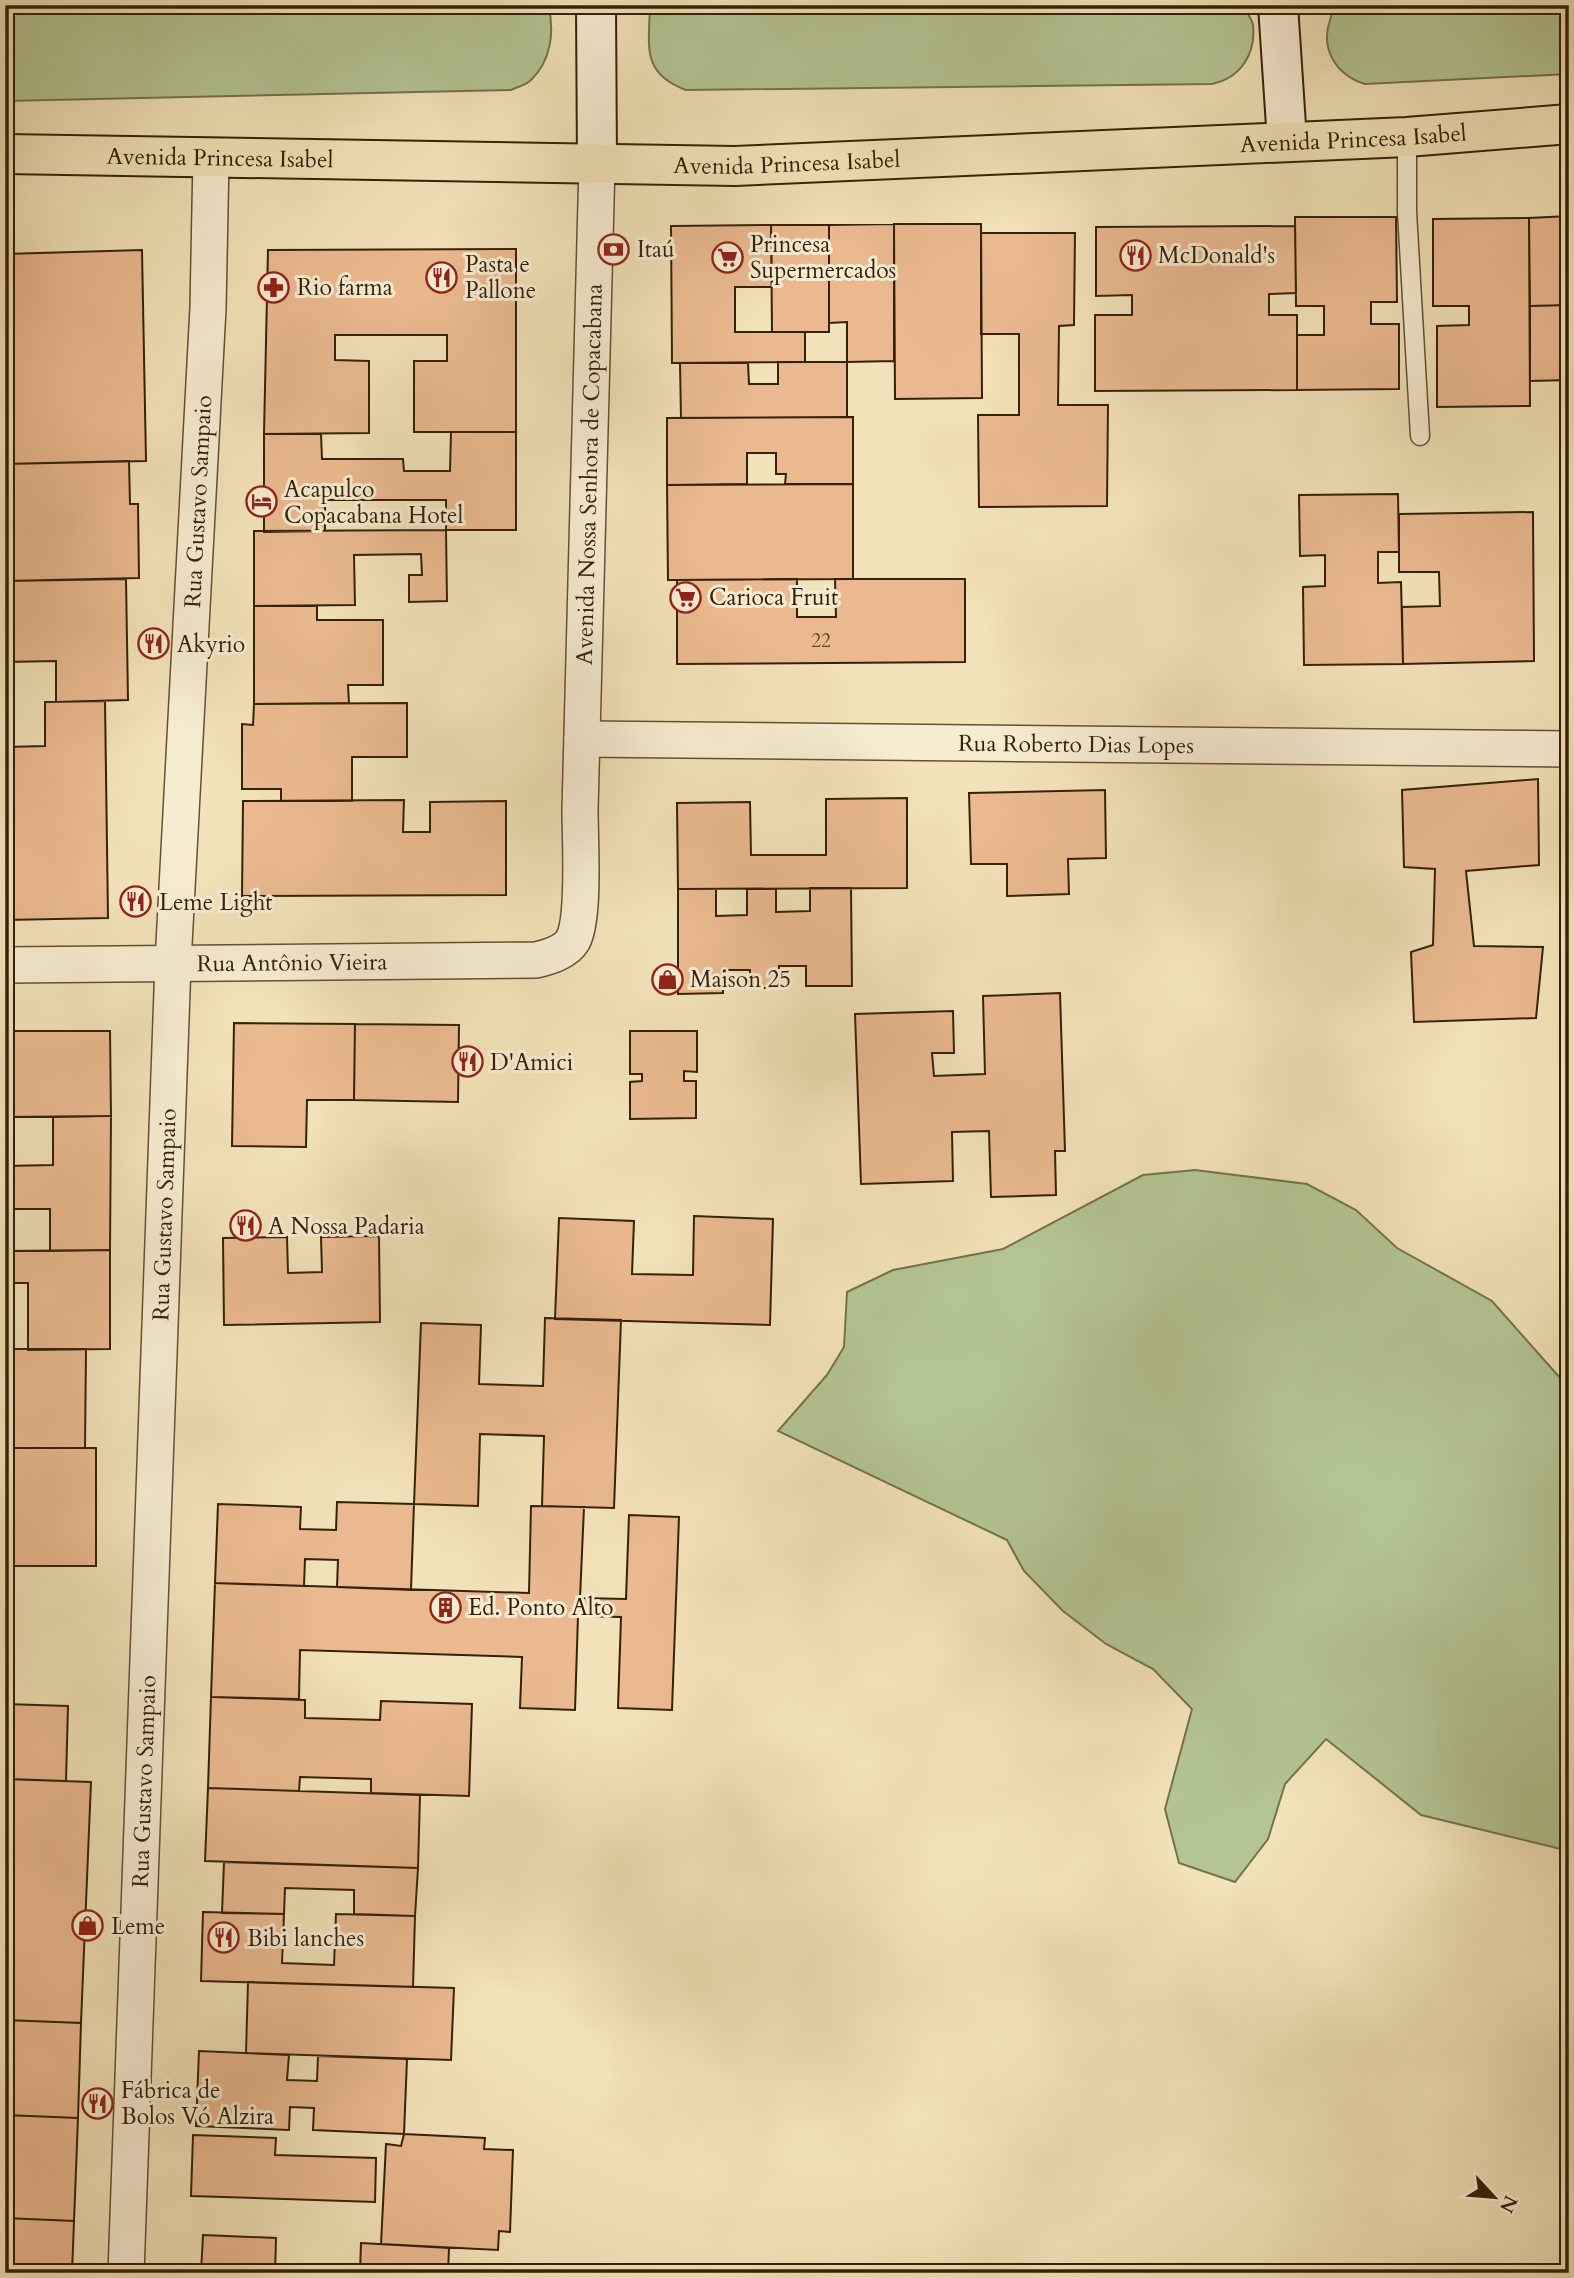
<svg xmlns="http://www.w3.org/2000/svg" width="1574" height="2278" viewBox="0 0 1574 2278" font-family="Cardo,serif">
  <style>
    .green { fill: #b4c494; stroke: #74724f; stroke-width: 2 }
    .building { fill: #eab990; stroke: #35200a; stroke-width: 2 }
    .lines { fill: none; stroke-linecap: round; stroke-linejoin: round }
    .lane-casing { stroke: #645036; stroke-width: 21 }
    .street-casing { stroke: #645036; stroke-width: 38 }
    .secondary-casing { stroke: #35200a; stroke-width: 42 }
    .highway-casing { stroke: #35200a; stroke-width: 42 }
    .lane { stroke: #f7ecd2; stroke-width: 18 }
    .street { stroke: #f7ecd2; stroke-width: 35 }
    .secondary { stroke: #f7ecd2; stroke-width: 38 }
    .highway { stroke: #f2e2b9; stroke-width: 38 }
    .labels { text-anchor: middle; stroke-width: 6; stroke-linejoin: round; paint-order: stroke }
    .number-label { font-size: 19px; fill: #62462c }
    .street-label { font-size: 23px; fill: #35200a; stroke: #f7ecd2 }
    .poi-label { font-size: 23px; fill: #35200a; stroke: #f7ecd2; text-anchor: start }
  </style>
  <rect width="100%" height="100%" fill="#f2e2b9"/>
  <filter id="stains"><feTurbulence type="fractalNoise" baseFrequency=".00286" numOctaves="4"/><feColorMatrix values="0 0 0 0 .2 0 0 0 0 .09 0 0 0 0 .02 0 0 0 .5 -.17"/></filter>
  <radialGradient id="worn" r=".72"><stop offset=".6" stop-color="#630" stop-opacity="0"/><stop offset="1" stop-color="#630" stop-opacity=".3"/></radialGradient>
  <path class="green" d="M5,5H548C555,31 551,61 531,80C526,85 517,87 511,90L5,101Z
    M650,5H1243C1246,11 1252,19 1253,25C1256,55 1240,78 1212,84L686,90C641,73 649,47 650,5Z
    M1338,5H1569V74L1365,84C1336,75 1320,49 1330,20C1332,13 1333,10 1338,5Z
    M1195,1170L1307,1184L1356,1210L1397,1248L1492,1301L1569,1388V1851L1421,1815L1326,1739L1285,1784L1268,1839L1235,1882L1179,1863L1165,1809L1192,1709L1153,1669L1106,1644L1063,1611L1024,1571L1007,1540L778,1431L827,1375L844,1347L847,1292L893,1270L1003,1249L1143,1175Z"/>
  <path class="building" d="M1569,216V305L1530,306L1529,218Z
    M1295,217H1396L1397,302H1371V324H1399V389L1297,390V335H1324V306H1296Z
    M1529,218L1530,406L1437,407V326L1469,325V306H1433V219Z
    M894,224H981L982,398L895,399Z
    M894,224V361L847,362V322L829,323V225Z
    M771,225L772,287H735V332H805V362L672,363L671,226Z
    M771,225H829V332H772Z
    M1295,226L1296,293L1269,294V315H1297V390L1095,391V315H1132V295L1096,296V227Z
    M981,233H1075L1074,325L1059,326L1058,405H1108L1107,506L979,507L978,415H1019V334H981Z
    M516,249V432H414V361H447V335H335V360L369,361V433L264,434L268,250Z
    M142,250L146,461L5,464V254Z
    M1569,305V380L1530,381V306Z
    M778,362H847V417L681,418L680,363H748L749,384H778Z
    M853,417V484H785L786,474H776V453H747V484L667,485V418Z
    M451,432H516V530H446V500H325V531L264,532V434H321L322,459H403L404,471H450Z
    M129,461L130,504H138L139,578L5,581V464Z
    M853,484V579L668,580L667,485Z
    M1398,494L1399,552H1378V583L1401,582L1403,664L1304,665L1303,587L1325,586V555L1300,556L1299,495Z
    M1533,512L1534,661L1403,664L1402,607L1440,606L1439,572H1399V514Z
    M446,530L447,601L409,602V575H422L421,554L354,555L355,605L254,606V531Z
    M126,579L128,700L56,702V661L5,662V581Z
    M797,579V617H836L835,579H965V662L677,664V580Z
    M254,606H317V620H383V685H348L349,703L254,704Z
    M105,701L108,918L5,920V747L45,746V702Z
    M407,703V757H352V801H281V789H242V724L253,725L254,704Z
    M1538,779L1539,865L1466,871L1474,946L1543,947L1536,1018L1414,1022L1411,952L1433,945L1435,869L1404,867L1402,790Z
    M1105,790L1106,858L1068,859L1069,894L1007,896V864H971L969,793Z
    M907,798V888L678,889L677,803L750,802L751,855H826V799Z
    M404,800L403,832H430V802L506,801V895L242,896L243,801Z
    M810,888H851L852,986H806V966H779V988H750V970H723V993L678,994V889H716V916L747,915V889H776V912L810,911Z
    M1060,993L1065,1151H1055L1056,1195L991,1197L989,1131L952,1132L953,1181L861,1184L855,1014L953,1011L954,1053H932L934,1076L985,1074L983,996Z
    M234,1023L355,1024L354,1100H307L306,1147L232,1146Z
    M355,1024L459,1025L458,1102L354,1100Z
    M5,1031H110L111,1116L5,1117Z
    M630,1031H697V1072L684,1071V1081H696V1118L630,1119V1082L642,1081V1074H630Z
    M111,1116L110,1250L50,1251V1209H5V1166L53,1165V1117Z
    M694,1216L773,1219L770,1325L555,1319L559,1218L634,1221L632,1274L693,1275Z
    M379,1236L380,1322L224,1325L223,1238L287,1237L288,1273L322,1272L321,1237Z
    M110,1250V1349L28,1350V1283H5V1251Z
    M545,1318L621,1320L614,1508L542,1506L544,1436L480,1434L478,1506L414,1504L421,1323L481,1325L479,1384L543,1386Z
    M7,1349H86L85,1448H11L10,1420H5Z
    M5,1448H96V1566H5Z
    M337,1502L414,1504L411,1590L337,1587L338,1560L305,1559L304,1586L215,1583L218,1504L301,1507L300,1529L336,1530Z
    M531,1506L584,1507L580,1598L626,1599L629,1515L679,1517L672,1710L618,1708L621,1617L578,1616L575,1710L520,1708L522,1657L300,1650L299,1699L211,1697L215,1583L529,1593Z
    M211,1697L305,1700V1718L380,1720L381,1701L472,1704L469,1796L371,1793V1779L300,1777L299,1791L208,1788Z
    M5,1704L68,1706L66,1781L7,1779L8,1738H5Z
    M5,1779L91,1782L81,2023L5,2020Z
    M208,1788L420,1795L418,1868L205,1861Z
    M224,1862L418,1868L415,1916L354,1914V1890L285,1888L284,1914L222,1913Z
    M203,1912L284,1914L282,1963L334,1965L336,1914L415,1916L413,1987L201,1981Z
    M248,1982L454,1988L451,2060L246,2053Z
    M5,2020L81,2023L78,2118L5,2115Z
    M199,2051L289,2055L287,2080L317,2081L318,2056L407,2059L404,2134L313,2130L314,2108L290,2107L289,2130L196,2126Z
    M5,2115L78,2118L74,2221L5,2218Z
    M404,2134L485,2138L484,2149L513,2150L510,2232L499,2231L498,2250L381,2244L386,2144L401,2146Z
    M193,2135L276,2138L275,2155L376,2158L375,2202L191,2196Z
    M5,2218L74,2221L72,2273H5Z
    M203,2235L276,2238L275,2273H201Z
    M361,2243L449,2248L448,2273H360Z"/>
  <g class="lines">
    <defs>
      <path id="lane" d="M1407,137V212L1420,436"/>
      <g id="street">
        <path id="s1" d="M582,739L1569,749"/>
        <path id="s2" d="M5,965L536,960C549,957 566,952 573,940C585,917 580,840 580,810L597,164"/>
        <path id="s3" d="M126,2273L173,963L208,308L211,158"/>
      </g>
      <path id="secondary" d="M596,5L597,164
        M1278,5L1287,141"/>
      <g id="highway">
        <path id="s4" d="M5,154L735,166L1407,137L1569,124"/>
      </g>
    </defs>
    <use href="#lane" class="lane-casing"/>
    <use href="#street" class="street-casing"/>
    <use href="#secondary" class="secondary-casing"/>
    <use href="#highway" class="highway-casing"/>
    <use href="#lane" class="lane"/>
    <use href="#street" class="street"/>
    <use href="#secondary" class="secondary"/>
    <use href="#highway" class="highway"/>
  </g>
  <defs>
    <symbol id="bank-ring" viewBox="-11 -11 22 22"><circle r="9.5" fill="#f7ecd2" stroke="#8f2418" stroke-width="1.5"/><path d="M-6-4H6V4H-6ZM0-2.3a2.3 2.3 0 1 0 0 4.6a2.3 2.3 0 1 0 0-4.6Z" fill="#8f2418"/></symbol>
    <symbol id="restaurant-ring" viewBox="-11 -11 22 22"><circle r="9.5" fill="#f7ecd2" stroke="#8f2418" stroke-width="1.5"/><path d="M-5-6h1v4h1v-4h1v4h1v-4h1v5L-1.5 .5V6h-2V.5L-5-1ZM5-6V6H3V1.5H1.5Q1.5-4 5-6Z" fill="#8f2418"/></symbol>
    <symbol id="supermarket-ring" viewBox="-11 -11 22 22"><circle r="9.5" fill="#f7ecd2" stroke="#8f2418" stroke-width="1.5"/><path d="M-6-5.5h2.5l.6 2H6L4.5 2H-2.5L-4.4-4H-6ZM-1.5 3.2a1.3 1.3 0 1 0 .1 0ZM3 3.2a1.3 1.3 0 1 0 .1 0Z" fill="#8f2418"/></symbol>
    <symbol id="pharmacy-ring" viewBox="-11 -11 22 22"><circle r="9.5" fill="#f7ecd2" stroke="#8f2418" stroke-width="1.5"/><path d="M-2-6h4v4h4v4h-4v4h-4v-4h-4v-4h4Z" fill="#8f2418"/></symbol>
    <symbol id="hotel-ring" viewBox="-11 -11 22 22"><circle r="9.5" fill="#f7ecd2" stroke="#8f2418" stroke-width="1.5"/><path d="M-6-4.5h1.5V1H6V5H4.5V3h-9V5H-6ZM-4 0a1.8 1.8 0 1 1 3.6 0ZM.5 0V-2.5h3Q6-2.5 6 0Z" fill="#8f2418"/></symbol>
    <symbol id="shop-ring" viewBox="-11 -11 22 22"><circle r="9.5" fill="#f7ecd2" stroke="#8f2418" stroke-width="1.5"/><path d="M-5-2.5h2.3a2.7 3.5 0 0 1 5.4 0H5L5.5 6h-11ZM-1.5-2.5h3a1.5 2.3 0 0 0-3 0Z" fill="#8f2418"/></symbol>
    <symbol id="building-ring" viewBox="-11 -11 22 22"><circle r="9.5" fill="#f7ecd2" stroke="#8f2418" stroke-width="1.5"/><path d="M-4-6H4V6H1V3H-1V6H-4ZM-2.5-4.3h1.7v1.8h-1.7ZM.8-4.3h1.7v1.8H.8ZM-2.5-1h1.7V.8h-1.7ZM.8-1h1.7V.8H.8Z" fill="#8f2418"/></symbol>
  </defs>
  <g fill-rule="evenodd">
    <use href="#bank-ring" x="596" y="232" width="35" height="35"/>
    <use href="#restaurant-ring" x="1118" y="238" width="35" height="35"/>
    <use href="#supermarket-ring" x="710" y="240" width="35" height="35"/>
    <use href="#restaurant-ring" x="424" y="260" width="35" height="35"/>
    <use href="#pharmacy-ring" x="256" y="270" width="35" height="35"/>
    <use href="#hotel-ring" x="244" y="484" width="35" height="35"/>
    <use href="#supermarket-ring" x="668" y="580" width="35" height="35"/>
    <use href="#restaurant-ring" x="136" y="626" width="35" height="35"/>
    <use href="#restaurant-ring" x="118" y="884" width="35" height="35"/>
    <use href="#shop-ring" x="650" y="962" width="35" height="35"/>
    <use href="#restaurant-ring" x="450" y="1044" width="35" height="35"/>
    <use href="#restaurant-ring" x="228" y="1208" width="35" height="35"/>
    <use href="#building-ring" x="428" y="1590" width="35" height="35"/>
    <use href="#shop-ring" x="70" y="1908" width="35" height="35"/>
    <use href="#restaurant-ring" x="206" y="1920" width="35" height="35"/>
    <use href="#restaurant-ring" x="80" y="2086" width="35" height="35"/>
  </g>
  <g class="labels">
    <g class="number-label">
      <text x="821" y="647">22</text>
    </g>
    <g class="street-label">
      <text dy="8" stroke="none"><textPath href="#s4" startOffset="1349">Avenida Princesa Isabel</textPath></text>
      <text dy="8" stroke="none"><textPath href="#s4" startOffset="215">Avenida Princesa Isabel</textPath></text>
      <text dy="8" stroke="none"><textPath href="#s4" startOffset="782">Avenida Princesa Isabel</textPath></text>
      <text dy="8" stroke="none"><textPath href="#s2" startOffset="1041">Avenida Nossa Senhora de Copacabana</textPath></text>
      <text dy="8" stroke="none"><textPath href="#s3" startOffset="1773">Rua Gustavo Sampaio</textPath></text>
      <text dy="8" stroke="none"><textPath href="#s1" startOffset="494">Rua Roberto Dias Lopes</textPath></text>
      <text dy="8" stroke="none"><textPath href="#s2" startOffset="287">Rua Antônio Vieira</textPath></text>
      <text dy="8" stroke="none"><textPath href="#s3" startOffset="1059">Rua Gustavo Sampaio</textPath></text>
      <text dy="8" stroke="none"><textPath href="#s3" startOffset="492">Rua Gustavo Sampaio</textPath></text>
    </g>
    <g class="poi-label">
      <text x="750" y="252">Princesa<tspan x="750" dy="26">Supermercados</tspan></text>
      <text x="637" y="257">Itaú</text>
      <text x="1158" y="263">McDonald's</text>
      <text x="465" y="272">Pasta e<tspan x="465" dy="26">Pallone</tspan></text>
      <text x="297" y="295">Rio farma</text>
      <text x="284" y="497">Acapulco<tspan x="284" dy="26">Copacabana Hotel</tspan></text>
      <text x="709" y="605">Carioca Fruit</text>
      <text x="177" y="652">Akyrio</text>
      <text x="159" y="910">Leme Light</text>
      <text x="690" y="987">Maison 25</text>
      <text x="490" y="1070">D'Amici</text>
      <text x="268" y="1234">A Nossa Padaria</text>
      <text x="468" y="1615">Ed. Ponto Alto</text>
      <text x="111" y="1934">Leme</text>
      <text x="247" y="1946">Bibi lanches</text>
      <text x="121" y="2098">Fábrica de<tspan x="121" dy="26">Bolos Vó Alzira</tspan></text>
    </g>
  </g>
  <rect width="1574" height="2278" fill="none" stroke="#f2e2b9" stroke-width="28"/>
  <rect x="7" y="7" width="1560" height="2264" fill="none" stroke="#35200a" stroke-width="3.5"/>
  <rect x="14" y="14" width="1546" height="2250" fill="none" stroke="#35200a" stroke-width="2"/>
  <g transform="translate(1494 2197) rotate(116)" stroke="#f7ecd2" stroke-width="5" paint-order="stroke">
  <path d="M0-5L12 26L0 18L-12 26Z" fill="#35200a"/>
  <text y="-10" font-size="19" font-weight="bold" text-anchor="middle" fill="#35200a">N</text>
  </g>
  <rect width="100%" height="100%" filter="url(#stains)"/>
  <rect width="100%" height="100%" fill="url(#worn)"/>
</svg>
